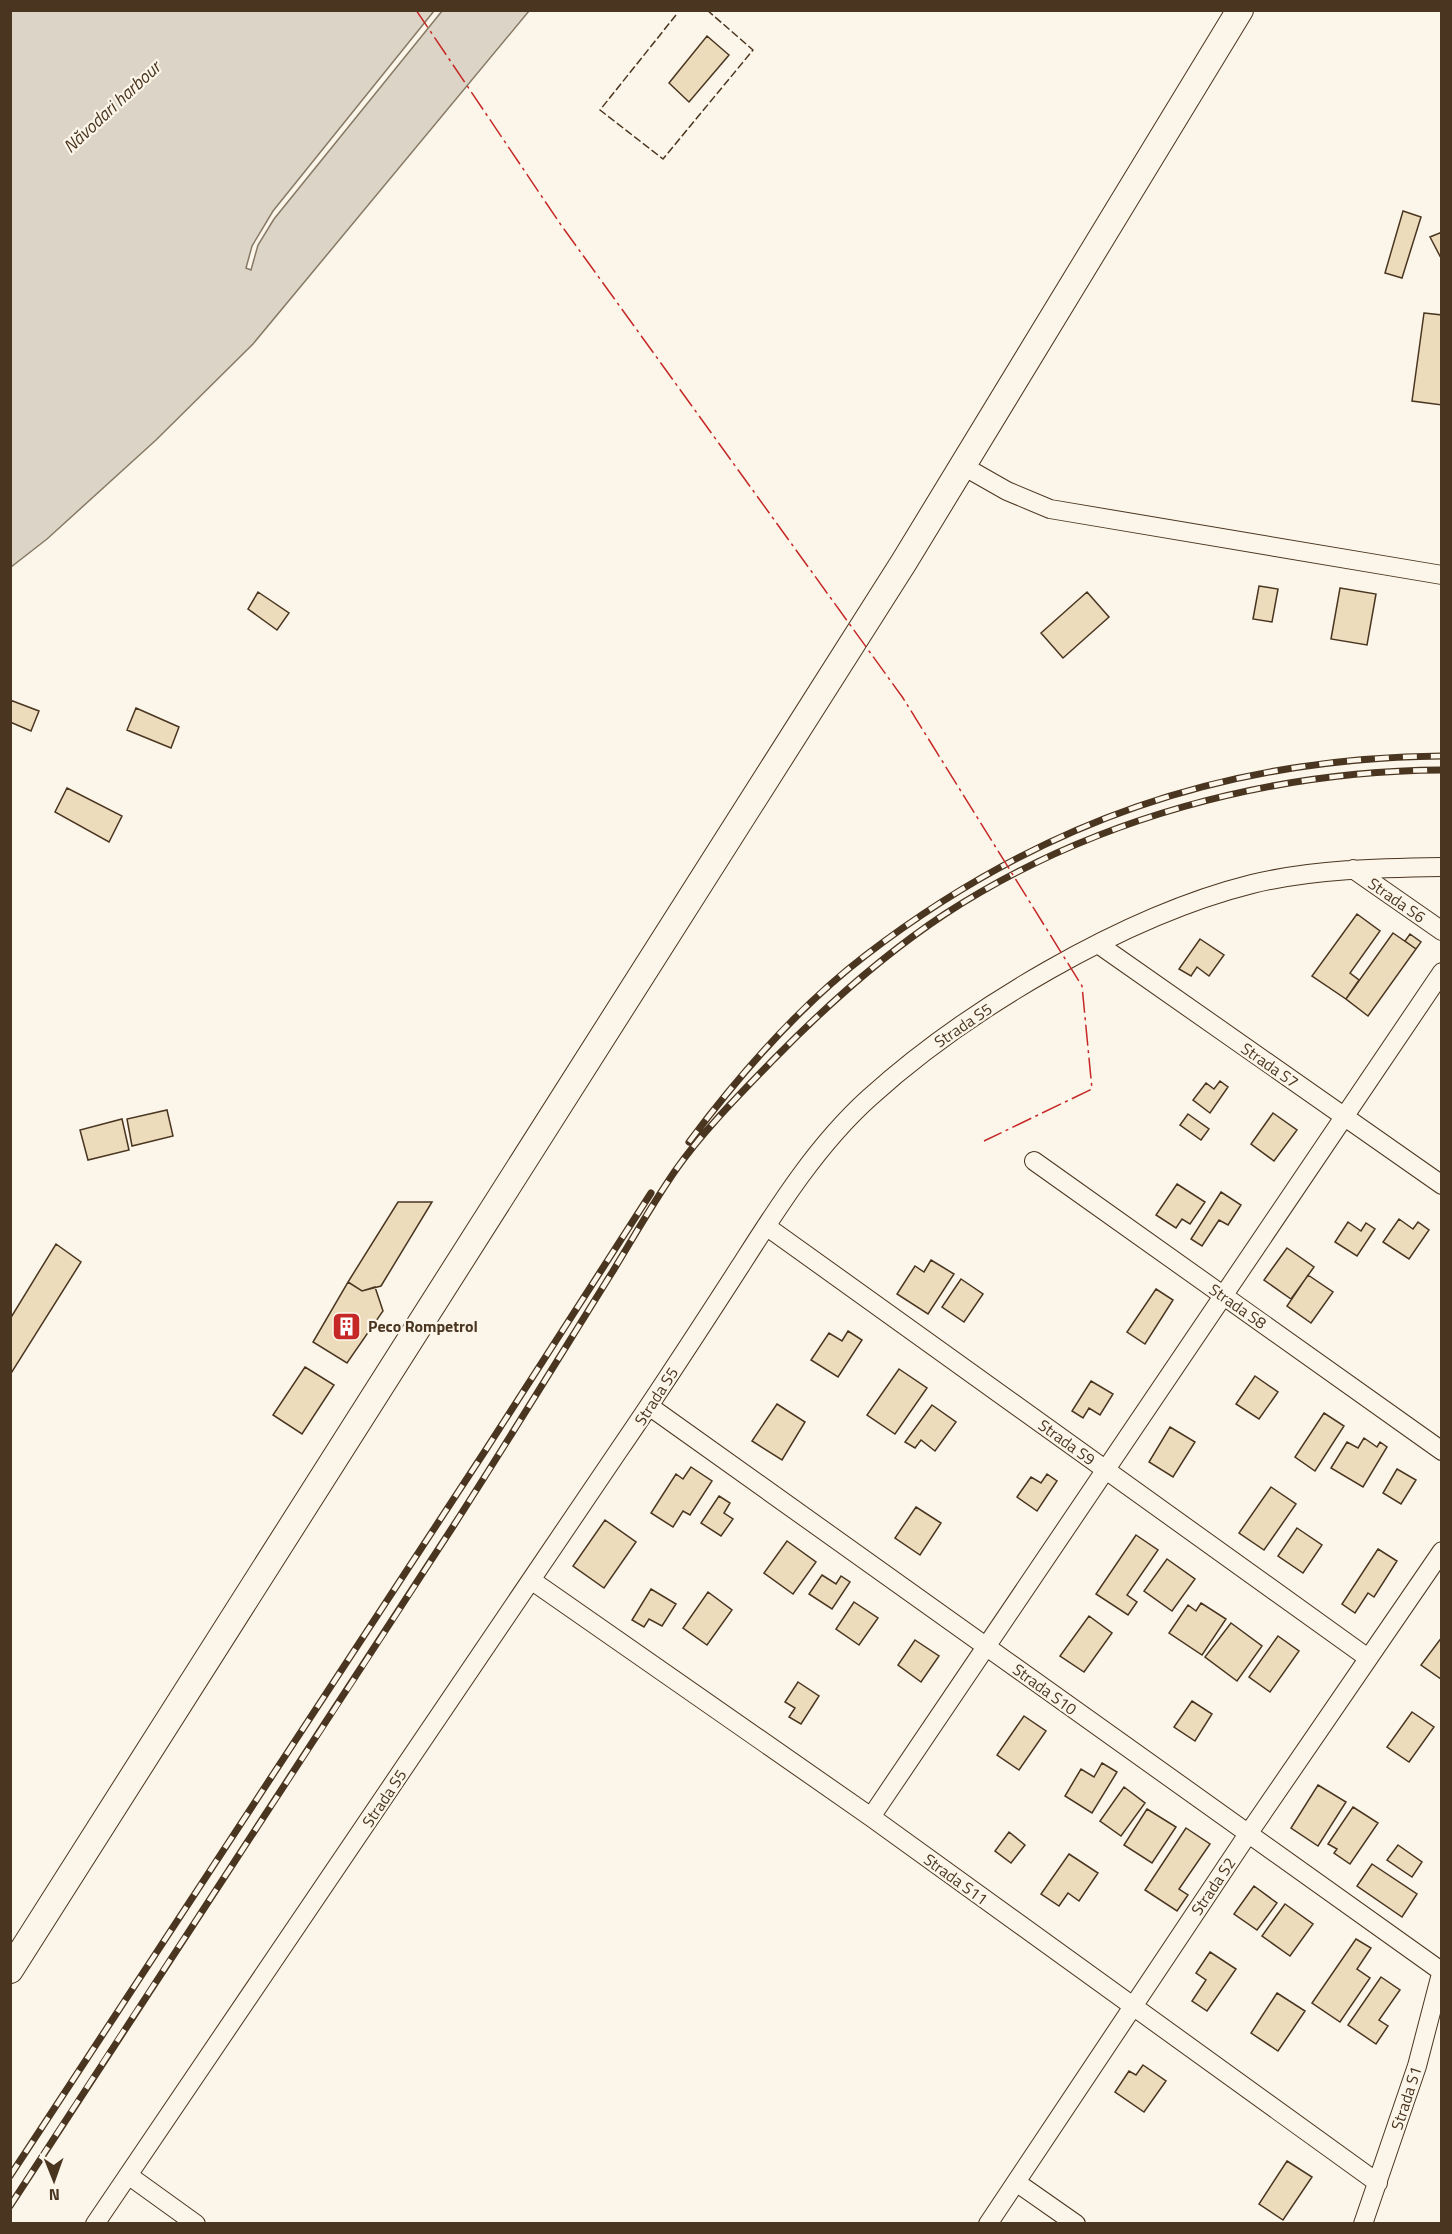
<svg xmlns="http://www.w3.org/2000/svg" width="1452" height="2234" viewBox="0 0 1452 2234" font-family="'Titillium Web',sans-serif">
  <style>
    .water { fill: #dcd4c6; stroke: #887966; stroke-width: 1.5 }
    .building { fill: #ecdcbc; stroke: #4a3520; stroke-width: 1.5 }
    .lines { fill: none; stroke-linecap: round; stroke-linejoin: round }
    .minor-casing { stroke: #4a3520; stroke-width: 20 }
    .secondary-casing { stroke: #4a3520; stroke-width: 28 }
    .minor { stroke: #fbf6e9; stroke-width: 18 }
    .secondary { stroke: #fbf6e9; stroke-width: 26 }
    .rail-casing { stroke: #4a3520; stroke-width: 7 }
    .rail { stroke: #fbf6e9; stroke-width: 4.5; stroke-dasharray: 14; stroke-linecap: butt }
    .fence { stroke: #4a3520; stroke-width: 1.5; stroke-dasharray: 8 3; stroke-linecap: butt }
    .power { stroke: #c62828; stroke-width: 1.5; stroke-dasharray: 21 4.5 3 4.5; stroke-linecap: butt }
    .labels { text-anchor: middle; stroke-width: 4.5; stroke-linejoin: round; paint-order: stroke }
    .street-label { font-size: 16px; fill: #4a3520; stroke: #fbf6e9 }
    .poi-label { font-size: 16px; font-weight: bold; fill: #4a3520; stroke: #fbf6e9; text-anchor: start }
    .water-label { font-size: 18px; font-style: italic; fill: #4a3520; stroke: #fbf6e9 }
  </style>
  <rect width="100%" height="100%" fill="#fbf6e9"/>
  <path class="water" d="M11,10L434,11L273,211L252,246L246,268L251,270L258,245L274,219L442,11H529L253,344L156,440L47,539L11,567Z"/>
  <path class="building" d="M707,36L729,55L689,102L669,83Z
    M1403,211L1421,217L1402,278L1385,273Z
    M1442,232V260L1430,237Z
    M1424,313L1442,315V405L1412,401Z
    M1259,586L1278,589L1272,622L1253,619Z
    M1340,588L1376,594L1367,645L1331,639Z
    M258,592L289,613L277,630L248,609Z
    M1087,592L1109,617L1063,658L1041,633Z
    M10,700L39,711L31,731L10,722Z
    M136,708L179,727L171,748L127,730Z
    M67,788L122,816L109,842L55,812Z
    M1357,914L1380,931L1350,973L1359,980L1346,999L1312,976Z
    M1393,933L1416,949L1368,1016L1346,999Z
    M1410,934L1421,942L1416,949L1405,941Z
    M1200,939L1224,955L1209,976L1197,967L1191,976L1179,969Z
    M1220,1081L1228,1087L1210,1113L1193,1100L1206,1083L1214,1089Z
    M167,1110L173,1136L132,1146L127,1119Z
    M1273,1113L1297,1130L1274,1161L1251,1144Z
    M1188,1114L1209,1129L1201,1140L1180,1125Z
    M122,1119L129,1150L88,1160L80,1130Z
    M1177,1184L1205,1202L1190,1224L1182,1219L1176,1228L1156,1215Z
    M1221,1192L1241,1205L1228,1225L1219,1220L1202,1246L1191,1239Z
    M398,1202H432L381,1286L362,1291L348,1282Z
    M1399,1219L1413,1229L1418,1222L1429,1230L1409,1259L1383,1242Z
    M1348,1222L1361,1231L1366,1223L1375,1229L1357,1256L1335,1242Z
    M56,1244L81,1262L10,1375V1319Z
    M1287,1248L1314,1267L1291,1299L1264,1280Z
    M931,1260L954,1274L928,1314L897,1294L915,1266L924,1272Z
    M1308,1275L1333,1292L1311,1323L1287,1306Z
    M961,1279L983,1294L964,1322L942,1307Z
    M348,1282L362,1291L375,1287L383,1311L347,1363L313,1342Z
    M1156,1289L1173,1300L1145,1344L1127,1332Z
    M848,1331L862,1340L838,1377L811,1360L829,1333L842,1341Z
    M305,1367L334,1385L302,1434L273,1415Z
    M899,1369L927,1388L895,1434L867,1415Z
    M1255,1376L1278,1392L1259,1419L1236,1404Z
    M1091,1381L1113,1394L1100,1415L1089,1408L1083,1418L1072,1411Z
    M777,1404L805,1422L782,1460L752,1441Z
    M932,1405L956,1422L935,1451L921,1440L915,1448L905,1442Z
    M1324,1413L1344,1426L1315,1471L1295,1457Z
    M1170,1427L1195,1442L1173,1477L1149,1462Z
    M1364,1438L1377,1447L1380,1442L1387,1447L1363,1487L1331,1468L1347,1442L1358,1448Z
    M691,1467L712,1481L690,1515L683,1511L673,1527L651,1513L676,1474L683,1479Z
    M1397,1469L1416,1480L1401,1504L1383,1493Z
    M1047,1474L1057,1481L1037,1511L1017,1497L1031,1477L1041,1483Z
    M1271,1487L1296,1504L1264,1550L1239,1533Z
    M719,1496L730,1503L724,1513L733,1519L721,1536L701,1523Z
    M916,1507L941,1523L920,1555L895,1538Z
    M605,1520L636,1542L604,1588L573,1566Z
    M1297,1528L1322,1545L1303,1573L1278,1556Z
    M1136,1535L1158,1550L1127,1595L1137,1602L1128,1615L1096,1594Z
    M787,1541L816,1562L793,1594L764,1573Z
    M1378,1549L1397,1561L1374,1597L1368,1593L1355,1613L1342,1604Z
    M1167,1559L1195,1579L1172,1611L1144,1591Z
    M822,1575L836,1584L841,1576L850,1582L832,1609L809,1594Z
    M651,1589L676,1604L662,1626L649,1619L644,1627L632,1620Z
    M708,1592L732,1610L707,1645L683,1628Z
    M854,1602L878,1618L859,1645L836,1629Z
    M1201,1603L1226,1619L1202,1655L1169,1633L1188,1605L1196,1611Z
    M1089,1616L1112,1633L1084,1672L1060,1656Z
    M1231,1623L1262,1646L1237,1681L1205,1657Z
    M1278,1636L1299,1651L1270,1692L1249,1677Z
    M1442,1637V1678L1441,1679L1421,1665Z
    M915,1640L939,1656L921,1682L898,1665Z
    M798,1682L819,1696L801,1724L789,1717L795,1708L785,1702Z
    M1192,1701L1212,1714L1195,1741L1174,1727Z
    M1412,1712L1434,1727L1409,1762L1387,1747Z
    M1024,1716L1046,1731L1019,1770L997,1755Z
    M1102,1763L1117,1772L1092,1813L1065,1796L1081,1769L1094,1777Z
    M1318,1785L1346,1802L1318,1846L1291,1828Z
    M1124,1787L1145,1803L1121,1836L1100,1821Z
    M1353,1807L1378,1823L1350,1864L1334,1853L1337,1849L1328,1844Z
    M1147,1809L1176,1827L1152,1863L1124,1845Z
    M1186,1828L1210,1844L1179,1889L1188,1895L1177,1911L1145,1890Z
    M1009,1832L1025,1845L1011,1863L995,1851Z
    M1398,1845L1422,1862L1412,1877L1387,1860Z
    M1069,1854L1098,1873L1079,1901L1068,1893L1059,1906L1041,1894Z
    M1372,1864L1417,1894L1402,1917L1357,1886Z
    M1254,1886L1277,1903L1257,1930L1234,1914Z
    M1285,1904L1313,1924L1290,1956L1262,1936Z
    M1356,1939L1371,1948L1357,1969L1370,1978L1340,2022L1312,2003Z
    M1210,1952L1236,1969L1207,2011L1192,2001L1206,1980L1196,1973Z
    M1381,1977L1400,1990L1379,2020L1388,2026L1376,2044L1348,2025Z
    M1277,1993L1305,2011L1278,2051L1251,2033Z
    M1143,2065L1166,2081L1144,2112L1115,2092L1129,2071L1136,2075Z
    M1287,2161L1312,2177L1283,2220L1259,2204Z"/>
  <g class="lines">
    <defs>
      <path id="minor" d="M963,466L1007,491L1050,509L1442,575
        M1353,869L1442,931
        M1098,944L1442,1185
        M1034,1161L1442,1451
        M766,1226L1368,1658
        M649,1406L1441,1971
        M531,1580L871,1817L1378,2183
        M871,1817L1442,972
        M128,2175L196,2224
        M1016,2182L1076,2224
        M95,2224C270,1966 445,1708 619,1450C661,1389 701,1327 741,1265C778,1207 817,1145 869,1098C966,1010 1124,916 1252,884C1314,869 1378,868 1442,867
        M988,2224L1248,1834L1442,1551
        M1363,2224L1417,2066L1442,1970"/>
      <path id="secondary" d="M10,1970L904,562L1240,10"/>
    </defs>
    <use href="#minor" class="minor-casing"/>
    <use href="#secondary" class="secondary-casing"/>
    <use href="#minor" class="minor"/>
    <use href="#secondary" class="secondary"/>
    <defs>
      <path id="rail" d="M689,1142C740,1074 798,1007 866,955C1038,823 1224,758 1442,756
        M10,2176L485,1451L651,1193
        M10,2206C157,1978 307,1753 454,1525C508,1441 560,1356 613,1271C633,1238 653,1203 675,1171C703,1131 740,1094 774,1059C826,1006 883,955 945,914C1091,819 1269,771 1442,770"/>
    </defs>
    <use href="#rail" class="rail-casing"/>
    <use href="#rail" class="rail"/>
    <path class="fence" d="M676,15L600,110L663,159L753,50L707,10"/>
    <path class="power" d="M416,10L561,225L903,698L1082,986L1092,1089L984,1141"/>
  </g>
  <defs>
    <symbol id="building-square" viewBox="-11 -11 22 22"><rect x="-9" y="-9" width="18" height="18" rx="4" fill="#c62828" stroke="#fbf6e9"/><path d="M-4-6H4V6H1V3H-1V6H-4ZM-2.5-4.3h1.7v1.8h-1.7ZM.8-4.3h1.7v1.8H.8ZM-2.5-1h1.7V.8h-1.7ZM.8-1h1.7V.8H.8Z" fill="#fff"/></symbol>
  </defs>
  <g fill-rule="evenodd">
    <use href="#building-square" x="330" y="1310" width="33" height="33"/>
  </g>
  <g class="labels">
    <g class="street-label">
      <text transform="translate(1397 900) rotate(35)" y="6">Strada S6</text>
      <text transform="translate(963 1025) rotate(-34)" y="6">Strada S5</text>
      <text transform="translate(1270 1065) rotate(35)" y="6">Strada S7</text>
      <text transform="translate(1238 1306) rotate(35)" y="6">Strada S8</text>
      <text transform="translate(656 1396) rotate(-57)" y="6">Strada S5</text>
      <text transform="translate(1067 1442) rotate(36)" y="6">Strada S9</text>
      <text transform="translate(1045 1689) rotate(36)" y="6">Strada S10</text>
      <text transform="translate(384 1798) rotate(-56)" y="6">Strada S5</text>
      <text transform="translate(956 1879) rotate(36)" y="6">Strada S11</text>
      <text transform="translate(1213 1886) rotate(-56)" y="6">Strada S2</text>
      <text transform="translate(1406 2098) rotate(-72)" y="6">Strada S1</text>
    </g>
    <g class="poi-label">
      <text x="368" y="1332">Peco Rompetrol</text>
    </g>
    <g class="water-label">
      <text transform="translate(112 107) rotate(-43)" y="6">Năvodari harbour</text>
    </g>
  </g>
  <rect width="1452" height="2234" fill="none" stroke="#4a3520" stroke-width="24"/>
  <g transform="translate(54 2180) rotate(179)" stroke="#fbf6e9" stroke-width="4.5" paint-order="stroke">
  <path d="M0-4.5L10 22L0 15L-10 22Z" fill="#4a3520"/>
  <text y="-9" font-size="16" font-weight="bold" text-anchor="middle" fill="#4a3520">N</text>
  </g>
</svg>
